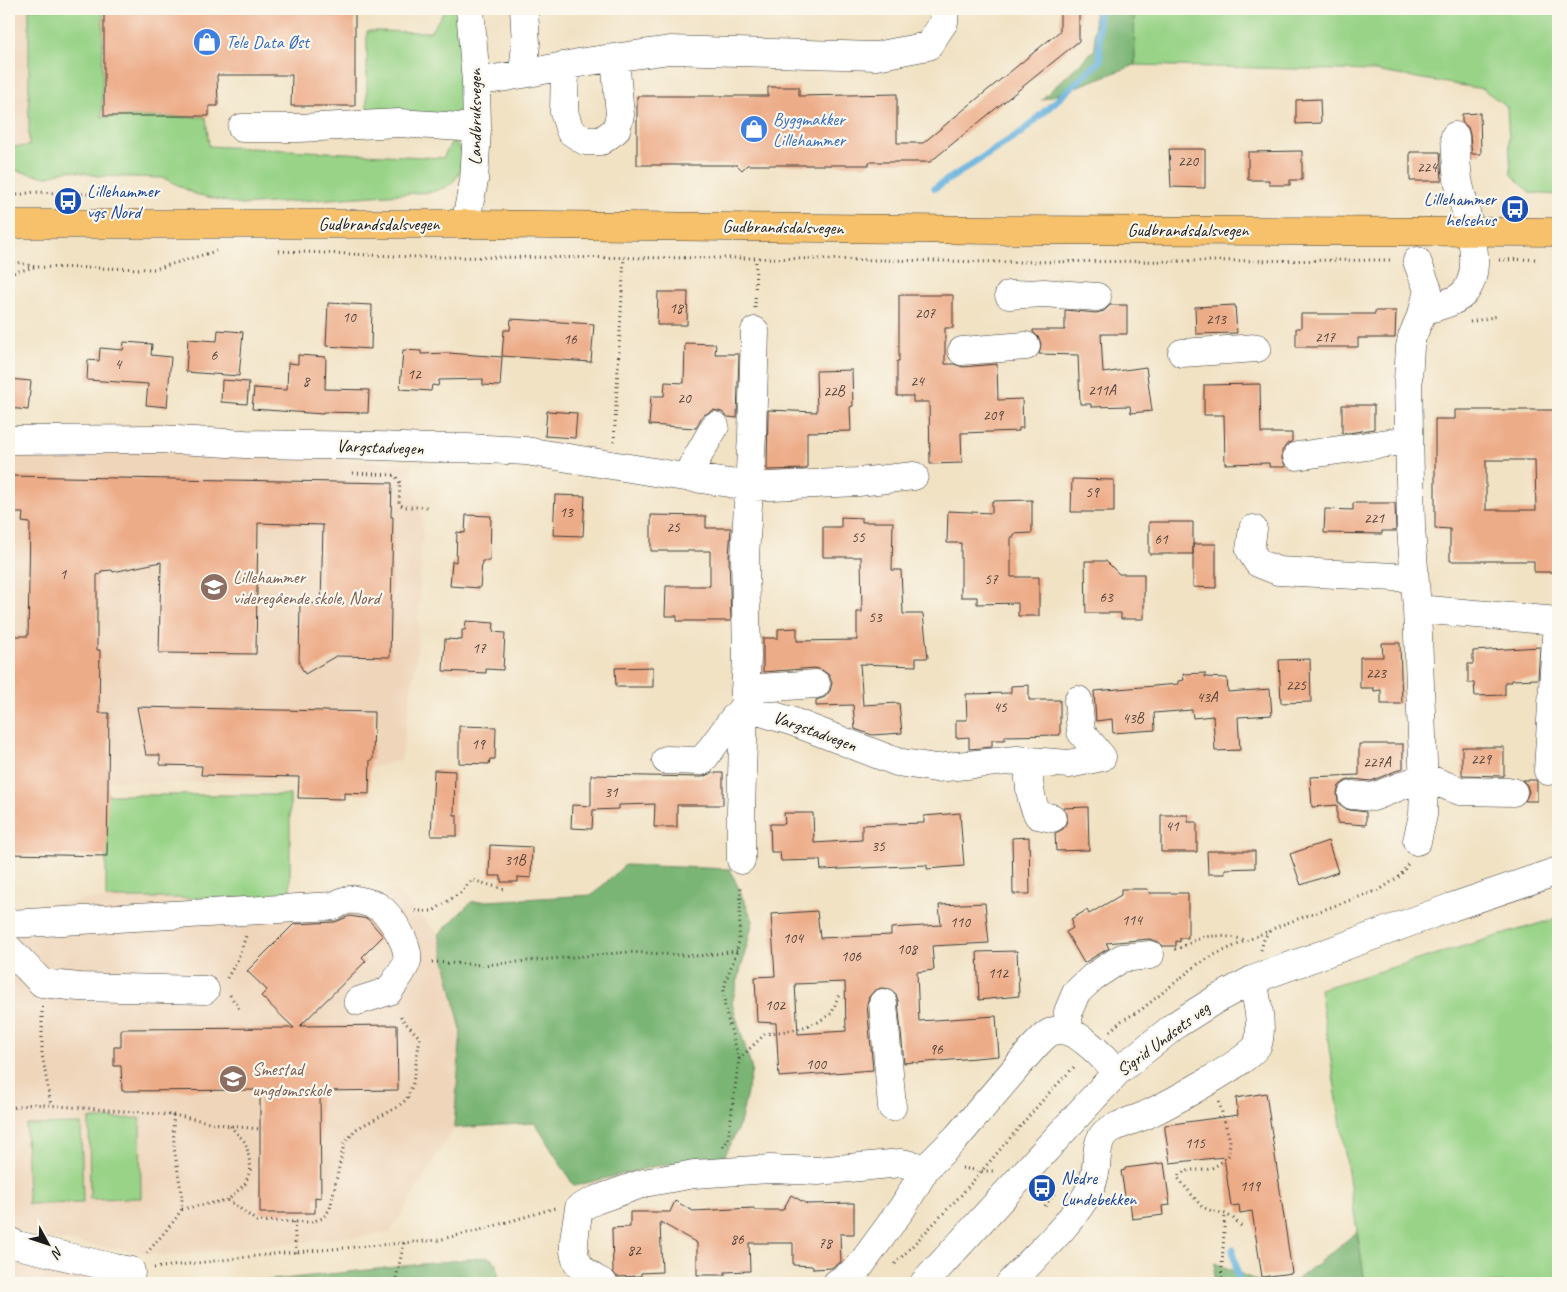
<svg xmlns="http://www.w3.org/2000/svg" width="1567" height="1292" viewBox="0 0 1567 1292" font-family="Caveat,sans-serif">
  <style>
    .built { fill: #efd6bb }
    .green { fill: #98d387; stroke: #5a7852 }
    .forest { fill: #7ab574; stroke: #4b6848 }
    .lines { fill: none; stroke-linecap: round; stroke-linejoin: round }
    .stream { stroke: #63b1dd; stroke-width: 7 }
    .building { fill: #edac88; fill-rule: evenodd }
    .minor-casing { stroke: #3c3a35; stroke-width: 29 }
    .major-casing { stroke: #3c3a35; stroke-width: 29 }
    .path { stroke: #3c3a35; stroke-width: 3; stroke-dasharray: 1 4; stroke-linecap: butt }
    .minor { stroke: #fff; stroke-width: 28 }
    .major { stroke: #f6c16b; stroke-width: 28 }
    .labels { text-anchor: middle; stroke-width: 4.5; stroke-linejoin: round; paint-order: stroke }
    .number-label { font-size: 15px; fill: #504037 }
    .shop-label { font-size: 18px; fill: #366cbe; stroke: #fbf7ec; text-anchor: start }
    .street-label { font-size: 18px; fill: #1c1c1c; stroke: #fbf7ec }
    .transit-label { font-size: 18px; fill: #164399; stroke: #fbf7ec; text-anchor: start }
    .education-label { font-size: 18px; fill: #785e54; stroke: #fbf7ec; text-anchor: start }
  </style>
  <rect width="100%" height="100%" fill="#fbf7ec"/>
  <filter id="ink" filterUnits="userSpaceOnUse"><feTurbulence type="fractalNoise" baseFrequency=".02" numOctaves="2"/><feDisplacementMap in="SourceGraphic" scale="10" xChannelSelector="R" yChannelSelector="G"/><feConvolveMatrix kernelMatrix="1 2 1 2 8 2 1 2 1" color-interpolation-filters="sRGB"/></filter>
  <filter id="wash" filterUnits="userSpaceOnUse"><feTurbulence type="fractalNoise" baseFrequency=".0096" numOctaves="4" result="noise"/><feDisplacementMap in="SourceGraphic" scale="20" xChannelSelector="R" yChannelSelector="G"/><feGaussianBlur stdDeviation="1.12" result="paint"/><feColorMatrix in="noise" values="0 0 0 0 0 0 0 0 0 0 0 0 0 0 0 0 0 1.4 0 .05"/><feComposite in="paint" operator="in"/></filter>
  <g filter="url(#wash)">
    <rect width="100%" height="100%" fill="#f1e2c4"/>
    <path class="built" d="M9,9H33L32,149L9,150Z
      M159,452L411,464L423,524L417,650L401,760L330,779L158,783L9,774V453Z
      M396,890L439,934L461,1031L454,1128L390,1233L163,1256L34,1236L9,1225V908L106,898H290Z
      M9,1258L23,1262L103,1275L110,1283H9Z"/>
    <path class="green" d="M29,9H103L102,117H206L209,146L443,158L452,141L461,149L465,162C454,183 453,186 431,192L241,205L195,194L164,178L98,176L69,170L46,177L9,169V147L29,146Z
      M446,9H463L466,106L460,116L383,114L367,110V31L430,32Z
      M1134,9H1558V195L1530,193L1511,174L1507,107L1483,89L1375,71L1135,65Z
      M106,795H290V898H106Z
      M1558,918V1283H1365L1320,989Z
      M140,1118L141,1198L90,1199L89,1119Z
      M81,1124L83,1203L28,1204L26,1125Z"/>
    <path class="forest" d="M1094,9H1134L1135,65L1041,100L1095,49Z
      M625,865L730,869L753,921L732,1003L752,1070L740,1124L722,1161L656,1166L574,1186L535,1123L454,1128L461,1030L439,934L471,902L592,895Z
      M1357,1232L1365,1283H1293Z
      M488,1257L497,1263L499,1283H246Z
      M1215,1263L1262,1283H1213Z"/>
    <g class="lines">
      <path class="stream" d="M935,188L1022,132L1100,61L1098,9
        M1233,1250L1239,1283"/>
    </g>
    <g id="blocks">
      <path class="building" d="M104,9H355V106H291L292,75H217L218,106H209V116H104Z
        M1060,9H1079V41L930,162H869V165H747L742,170L737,165H637V96H768V87H799V96L897,94V143H923L1060,31Z
        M1320,99L1321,123L1296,124V100Z
        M1480,113L1481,154H1472L1470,135L1468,127L1462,122V114Z
        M1169,149H1205V188L1171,187Z
        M1302,151V180H1290V185H1269V180H1248V152Z
        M1410,152H1440L1442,180L1441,181H1410Z
        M658,292H688L687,325H657Z
        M899,295H953V328H945V364H954L963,367L997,364L998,400L1022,399L1023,428H1019V431L961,433L962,463L930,464L929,402H913V396H897V361H899Z
        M328,303L372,305L371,349L326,346Z
        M1110,305H1127V334H1101L1103,373L1146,367L1152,411L1131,413L1130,406L1091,407V404H1080L1078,355L1039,354L1041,344L1039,338L1033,332V330H1065V310L1096,313L1104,311Z
        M1235,305L1237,333L1196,334L1195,307Z
        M1375,311H1396L1395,338H1358V347H1296V328H1301V314H1375Z
        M511,319L594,324L591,362L502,356L504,330H510Z
        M218,330L243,332L239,376L186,372L188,339L217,341Z
        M124,342L152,344L151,355L171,357L167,407L146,405L148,384L87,380L88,360L99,361L100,348L123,350Z
        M685,343L716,344L715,354H739L737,418L728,417L722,412L714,410L702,416L696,428L649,425L651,396H664L665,382L684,383Z
        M403,350L421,351V354L448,353L502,357L500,386L483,385V379L439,380L438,386L432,385L431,391L400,389Z
        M298,355L326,357L325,389L369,390L368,413L323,412V414L252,409L254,388L287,390L288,363L298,364Z
        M852,370L853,406L850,407L851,431L807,432V469L767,470L768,410L817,412L816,371Z
        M9,379L31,381L28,410L9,408Z
        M222,380L249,382L247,404L221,402Z
        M1260,384L1261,433H1292V441L1287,444L1282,451V459L1286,467H1269V463L1225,464L1224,415H1204V385Z
        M1342,405H1374V429L1342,434Z
        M1455,410H1554V425H1558V572H1534V561H1450V529L1435,528V419H1455ZM1486,460H1535L1536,510H1486Z
        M547,411L577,413L575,438L545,436Z
        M9,476L392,483L391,517H393L390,657L336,656L305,674L299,663L300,603L321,604L323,525L258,523L256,654L159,653L161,562L113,572L112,570L101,571V574L97,575V650H100L99,713H109L107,856L9,854V636H28L30,523L22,522L23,513H9Z
        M1072,479L1114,480V512H1071Z
        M555,495L585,496L583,536L553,535Z
        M1032,500V533L1014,534V537H1011V577H1039V616H1018V603L977,604V597H961V543H947L948,511L992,513V501Z
        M1353,503H1395L1396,531H1382V534L1324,533L1325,509L1353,510Z
        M466,515L491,516L490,561H482L480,588L450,586L452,561L456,562L457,532L465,533Z
        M651,515L706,516V528H731L729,557L731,621H677V616H665L666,586H710V551H651Z
        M841,517L862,518V522H893L892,570H901L903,614H923L928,658H916V666L860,664L863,705L899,703L902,733L872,735L855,729L853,705L816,706V700L825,697L830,691L832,683L829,675L822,670L815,668L763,672V638H778V629L797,628V641L857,640V612H862L861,557H823V527H841Z
        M1149,522H1193V554H1149Z
        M1193,544H1216V588L1193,587Z
        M1085,561H1106L1119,574H1144V619H1121V613H1086Z
        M466,621L494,623L493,632L505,633L503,670L486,669V673L443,671L445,639L462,640V630H465Z
        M1382,643H1400L1402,704H1381V690L1374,691V688H1360V657H1383Z
        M1540,647L1538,679L1512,680V682H1505V695L1475,696L1474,683H1468V664H1473V651Z
        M1310,659L1311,702L1281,703L1279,660Z
        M653,667V687H616L615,668Z
        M1205,673V677L1227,678L1228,692L1270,689L1272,715L1238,717L1240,750L1215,751L1213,716L1193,718L1192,710L1154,713L1155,730L1113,733L1112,719L1096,721L1094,691L1178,684V681L1184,680L1183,674Z
        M1029,685V700H1060V735L1005,736V740H992V747L969,749V737L956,738V720H967L966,694L1011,693V686Z
        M137,707L374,712L373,760H370L369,794L344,793V799L298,798L299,777L201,775L202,766L160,765V755H146Z
        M459,726L496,727L495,759H490L489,764L459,763Z
        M1359,744H1403V768L1371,781L1353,779L1345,781L1339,786L1337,793L1338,802L1343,808L1350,810L1366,812V825L1337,823V805L1312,807L1310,777L1359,775Z
        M1462,747H1504V776L1462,775Z
        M434,770L455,771L454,815H457V836H431Z
        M712,773H723V805H677V827H654L655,804L619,805V809L593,810L592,829L571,828L572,805L591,806V775L702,777Z
        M1522,780H1536L1537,782V801H1525L1529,792L1527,785Z
        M1088,807L1089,850L1056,851L1055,833L1063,829L1067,821V814L1063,808Z
        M784,813H813L814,843L862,840V825L924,823V816L960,813L964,866L927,869V865L821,870L820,860L781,861L780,852H771L770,824H785Z
        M1161,815H1188V822H1197V852H1161Z
        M1029,837L1030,894H1013L1012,838Z
        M1328,841L1338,872L1301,885L1290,854Z
        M490,845L532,847L531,878L518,877V882H501V876H489Z
        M1207,851H1255V868L1225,869V874H1208Z
        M1121,889H1148L1149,893H1188V938H1180V942L1176,941V946H1163L1159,942L1149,939L1106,943L1109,948L1084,963L1066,932L1073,928L1071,924L1073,922L1071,919L1087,910L1089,914L1121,895Z
        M985,903L989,943L932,946L934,970L917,972L919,1021L996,1016L999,1056L916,1063L915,1062L904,1063L898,1001L896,994L890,989L881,988L874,991L869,997L867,1004L873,1070L779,1077L776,1023L757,1022L755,977L775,976L771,914L817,911L820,938L891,935V928L941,925L939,905ZM845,982L846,1031L798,1034L795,984Z
        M350,916L368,919L383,936L362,957L366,961L300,1026L397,1025L398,1090L320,1091L321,1198L315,1197V1213H260V1090L122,1091L121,1066H114V1047H121V1029L294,1028L261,996L267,990L247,971L294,924L335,922Z
        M1017,951L1019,996L979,1000L977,952Z
        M1266,1093L1292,1273L1262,1277L1252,1211L1240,1213L1239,1205L1231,1206L1224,1157L1170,1163L1165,1130V1125L1238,1115L1236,1098Z
        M1164,1163L1170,1205L1162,1206L1163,1215L1132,1219L1130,1201L1126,1202L1121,1171L1125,1170V1168Z
        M791,1195L807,1204L854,1203V1234H840L841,1262L831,1268L813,1269V1266L793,1265V1243H749L750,1271L725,1272V1275H697V1243L660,1222L662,1272L641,1273V1276L617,1277L613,1272L612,1228L630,1227V1212H670L675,1201L693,1211L754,1208V1210H783Z"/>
    </g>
  </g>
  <g filter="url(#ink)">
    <use href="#blocks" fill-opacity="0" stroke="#3c3a35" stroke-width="1"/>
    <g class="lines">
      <defs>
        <path id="minor" d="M565,66L564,112L570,131L585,141H601L616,130L620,115L615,58
          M523,74L584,62L670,50L876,56L928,46L944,22L945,9
          M476,82L523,74L526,44L524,9
          M242,128H299L399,123L477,128
          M465,224L474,181L477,128L476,82L470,9
          M1417,261L1428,290L1423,311L1412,337L1410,347L1408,380L1411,528L1417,609L1558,621
          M1009,295L1044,293L1097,297
          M1423,311C1436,306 1456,303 1465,292C1487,264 1463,210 1458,179C1456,165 1456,150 1455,136
          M755,331L752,435L745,557L747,658L744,707L791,721L897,762L936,768L1017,760L1069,764L1102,757L1081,732L1078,700
          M962,351L1026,346
          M1182,353L1257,348
          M9,440L160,439L245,444L378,446L429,448H467L526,451L678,476L730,483L748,487L858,482L914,476
          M1297,456L1409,440
          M686,477L715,426
          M1253,529L1250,550L1258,563L1278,571L1414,578
          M745,689L816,684
          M666,760L702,761L733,719L744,707
          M1028,761C1029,780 1029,798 1038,815L1052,818
          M1548,771L1557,621
          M1352,795L1373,797L1424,777L1460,791L1513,792
          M1417,841L1423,815L1424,787L1417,609
          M741,860V811L744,707
          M9,924L334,906C338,904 344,900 349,900C356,899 372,903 379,907C391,916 410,945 407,961C405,969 394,983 389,991L358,1001
          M9,949L42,983L79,987L205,990
          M883,1003L892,1107
          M1069,1031L1068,1012L1076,993L1093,977L1122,958L1150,955
          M926,1168L957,1137L1033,1048C1039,1042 1046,1033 1054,1031C1075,1025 1104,1058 1117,1072
          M9,1241L17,1245L115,1268L131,1271L130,1283
          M603,1283C563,1264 574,1245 579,1208L596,1200L644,1183L694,1174L770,1169L818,1171L901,1163L926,1168L903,1207L857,1270L837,1283
          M924,1283L1117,1072L1177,1024L1215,1000L1252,980L1452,907L1558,871
          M1010,1283C1036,1255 1071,1225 1089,1191C1092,1185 1094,1179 1095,1173C1098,1161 1095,1142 1105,1133C1111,1127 1137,1119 1146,1115C1165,1106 1253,1059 1258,1044C1263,1026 1257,997 1252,980"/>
        <path id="major" d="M9,224H465L996,230L1558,232"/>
      </defs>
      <use href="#minor" class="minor-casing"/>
      <use href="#major" class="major-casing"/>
      <path class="path" d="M9,190L17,194
        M17,195L34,192L136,196
        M279,251L417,257L756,258L999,262L1393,260
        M9,260L35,267L155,269L216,251
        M1499,260L1535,259
        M9,274L34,267
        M755,308L756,258
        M1470,322L1498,316
        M614,442L624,257
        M353,473L395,475L400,483L399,504L404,507H430
        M415,911H433L460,893L472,880L507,890
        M1175,949C1184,947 1192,941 1201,938C1214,934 1232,937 1246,940
        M1261,950L1264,939L1270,930
        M432,962L483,965L629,952L699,956L737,951
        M227,978L237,961L246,936
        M230,995L239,1009
        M42,1007V1054L51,1105
        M1110,1031L1121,1021L1141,1010L1198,964L1214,955L1284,924L1381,889L1400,876L1408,864
        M739,1059L765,1034L798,1029L818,1022L832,1013L839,994
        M1219,1102L1230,1140L1229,1155C1223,1161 1214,1169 1204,1170C1193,1170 1190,1169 1179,1174L1178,1178L1202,1207L1212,1211L1225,1214L1233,1218L1243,1228
        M9,1108L33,1104L173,1115L174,1147L182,1197V1209L174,1221L147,1253
        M173,1115L230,1126L260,1129
        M723,1147L728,1140L739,1059L725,1009L724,991L726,980L737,951L739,941L741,885
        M962,1168L981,1171H993
        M228,1200L257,1221L311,1222L323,1218L330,1209L344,1144L356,1129L396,1108L407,1099L413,1083L420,1038L401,1018L400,1013
        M1045,1206L1056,1191
        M182,1209L228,1200L245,1184L251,1168L246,1143L230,1126
        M294,1222L296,1253
        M895,1264L961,1195L1048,1094L1076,1065
        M154,1268L273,1254L438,1240L480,1230L555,1208
        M395,1283L404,1243
        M1221,1283L1225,1214"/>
      <use href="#minor" class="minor"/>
      <use href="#major" class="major"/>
    </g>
  </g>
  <defs>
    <symbol id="shop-disc" viewBox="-11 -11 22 22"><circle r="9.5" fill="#3f7fe0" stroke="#fbf7ec"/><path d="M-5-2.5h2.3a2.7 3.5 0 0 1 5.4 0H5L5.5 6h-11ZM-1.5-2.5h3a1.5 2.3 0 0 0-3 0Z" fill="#fff"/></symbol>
    <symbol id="bus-disc" viewBox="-11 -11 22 22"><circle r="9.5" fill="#1a4fb4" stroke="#fbf7ec"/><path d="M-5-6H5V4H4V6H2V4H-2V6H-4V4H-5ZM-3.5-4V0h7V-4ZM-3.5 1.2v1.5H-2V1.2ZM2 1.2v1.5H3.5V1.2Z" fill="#fff"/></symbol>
    <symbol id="school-disc" viewBox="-11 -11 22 22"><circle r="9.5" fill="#8d6e63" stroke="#fbf7ec"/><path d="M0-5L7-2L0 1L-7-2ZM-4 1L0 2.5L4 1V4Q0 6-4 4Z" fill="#fff"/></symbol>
  </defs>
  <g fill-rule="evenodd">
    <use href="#shop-disc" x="191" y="26" width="32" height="32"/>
    <use href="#shop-disc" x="738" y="113" width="32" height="32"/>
    <use href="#bus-disc" x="52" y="185" width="32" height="32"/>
    <use href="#bus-disc" x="1499" y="193" width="32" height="32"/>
    <use href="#school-disc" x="198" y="571" width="32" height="32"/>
    <use href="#school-disc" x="217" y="1063" width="32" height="32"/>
    <use href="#bus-disc" x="1026" y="1172" width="32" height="32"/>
  </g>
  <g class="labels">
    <g class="number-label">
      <text x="1188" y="166">220</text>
      <text x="1427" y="172">224</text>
      <text x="676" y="313">18</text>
      <text x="925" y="318">207</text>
      <text x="349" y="322">10</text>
      <text x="1216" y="324">213</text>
      <text x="1325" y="342">217</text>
      <text x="570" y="344">16</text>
      <text x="214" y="360">6</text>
      <text x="118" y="369">4</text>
      <text x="414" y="379">12</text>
      <text x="306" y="386">8</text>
      <text x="917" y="386">24</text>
      <text x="1102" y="395">211A</text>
      <text x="834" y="396">22B</text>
      <text x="684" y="403">20</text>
      <text x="993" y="420">209</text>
      <text x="1092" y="497">59</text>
      <text x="566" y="517">13</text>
      <text x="1374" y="523">221</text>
      <text x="673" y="532">25</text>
      <text x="858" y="542">55</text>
      <text x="1161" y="544">61</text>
      <text x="63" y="579">1</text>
      <text x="991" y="584">57</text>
      <text x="1106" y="602">63</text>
      <text x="875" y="622">53</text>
      <text x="479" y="653">17</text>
      <text x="1376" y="678">223</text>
      <text x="1296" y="690">225</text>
      <text x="1207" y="702">43A</text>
      <text x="1000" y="712">45</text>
      <text x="1133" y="723">43B</text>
      <text x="478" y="749">19</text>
      <text x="1481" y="764">229</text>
      <text x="1377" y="767">227A</text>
      <text x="611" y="797">31</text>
      <text x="1172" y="831">41</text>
      <text x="878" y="851">35</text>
      <text x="515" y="865">31B</text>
      <text x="1132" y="925">114</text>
      <text x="960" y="927">110</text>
      <text x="793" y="943">104</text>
      <text x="907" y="954">108</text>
      <text x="851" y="961">106</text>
      <text x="998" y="978">112</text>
      <text x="775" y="1010">102</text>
      <text x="936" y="1054">96</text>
      <text x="816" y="1069">100</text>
      <text x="1195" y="1148">115</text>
      <text x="1250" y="1191">119</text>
      <text x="737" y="1244">86</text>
      <text x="825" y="1248">78</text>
      <text x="634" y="1255">82</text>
    </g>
    <g class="shop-label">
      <text x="226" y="48">Tele Data Øst</text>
      <text x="773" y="125">Byggmakker<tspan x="773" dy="21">Lillehammer</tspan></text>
    </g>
    <g class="street-label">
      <text transform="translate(475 117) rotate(-90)" y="6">Landbruksvegen</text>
      <text x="379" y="230">Gudbrandsdalsvegen</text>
      <text transform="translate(783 227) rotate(1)" y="6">Gudbrandsdalsvegen</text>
      <text x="1188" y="236">Gudbrandsdalsvegen</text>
      <text transform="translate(380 447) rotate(2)" y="6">Vargstadvegen</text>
      <text transform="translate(815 731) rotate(20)" y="6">Vargstadvegen</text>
      <text transform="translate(1163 1039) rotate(-37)" y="6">Sigrid Undsets veg</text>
    </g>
    <g class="transit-label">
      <text x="87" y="197">Lillehammer<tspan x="87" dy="21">vgs Nord</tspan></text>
      <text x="1496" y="205" text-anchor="end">Lillehammer<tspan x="1496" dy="21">helsehus</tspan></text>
      <text x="1061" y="1184">Nedre<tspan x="1061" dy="21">Lundebekken</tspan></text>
    </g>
    <g class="education-label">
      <text x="233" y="583">Lillehammer<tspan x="233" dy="21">videregående skole, Nord</tspan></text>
      <text x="252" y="1075">Smestad<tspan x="252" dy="21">ungdomsskole</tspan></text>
    </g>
  </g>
  <rect width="1567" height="1292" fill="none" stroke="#fbf7ec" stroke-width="30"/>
  <g transform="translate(48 1244) rotate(130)" stroke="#fbf7ec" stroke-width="4" paint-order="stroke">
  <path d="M0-4L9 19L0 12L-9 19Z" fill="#1c1c1c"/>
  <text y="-8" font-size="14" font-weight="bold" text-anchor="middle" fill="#1c1c1c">N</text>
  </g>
</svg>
